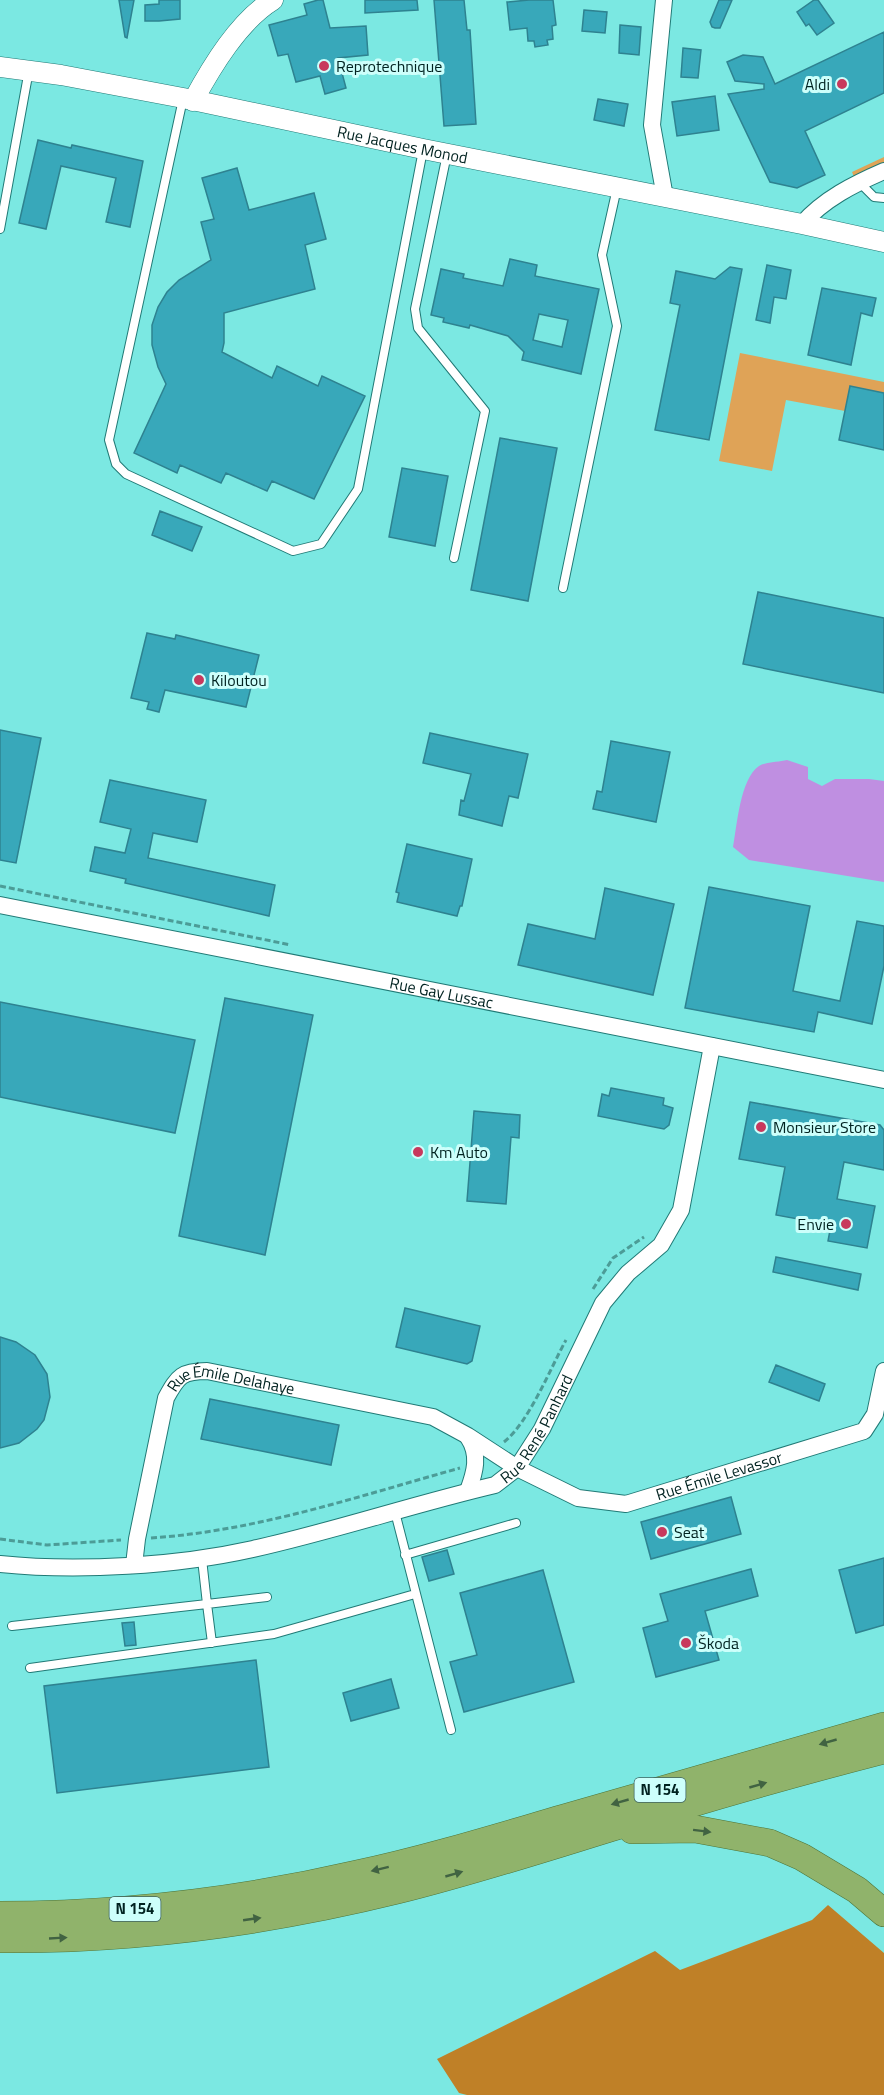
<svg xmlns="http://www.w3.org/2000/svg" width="884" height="2095" viewBox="0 0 884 2095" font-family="'Titillium Web',sans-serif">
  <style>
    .green { fill: #dfa357 }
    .forest { fill: #bf8027 }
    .water { fill: #bf8fe1 }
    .building { fill: #38a8ba; stroke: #2e8290; stroke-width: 1.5; fill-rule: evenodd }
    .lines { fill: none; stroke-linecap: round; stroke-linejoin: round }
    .service-casing { stroke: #217a76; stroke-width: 10 }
    .minor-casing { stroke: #217a76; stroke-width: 18 }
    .tertiary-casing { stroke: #217a76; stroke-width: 21 }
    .trunk-casing { stroke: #4c7439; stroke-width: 28 }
    .path { stroke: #4c9c97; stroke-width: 3; stroke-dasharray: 6 3; stroke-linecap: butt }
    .service { stroke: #fff; stroke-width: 8 }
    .minor { stroke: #fff; stroke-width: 16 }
    .tertiary { stroke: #fff; stroke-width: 20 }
    .trunk { stroke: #90b36b; stroke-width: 27 }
    .oneway { fill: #416342 }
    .poi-dot { fill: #c8395d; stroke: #cdfffb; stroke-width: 2 }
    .labels { text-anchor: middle; stroke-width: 6; stroke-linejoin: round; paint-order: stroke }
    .shield { fill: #cdfffb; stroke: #3e6462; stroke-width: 1.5 }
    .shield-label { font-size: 15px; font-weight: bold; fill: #002220 }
    .poi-label { font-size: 16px; fill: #002220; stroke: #cdfffb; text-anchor: start }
    .street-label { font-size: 16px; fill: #002220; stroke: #cdfffb }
  </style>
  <rect width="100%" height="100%" fill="#7be8e2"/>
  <path class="green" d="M884,157V163L854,177L852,172Z
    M740,353L884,382V393L850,386L845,411L786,400L772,471L719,461Z"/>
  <path class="forest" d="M828,1905L884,1953V2095H467L459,2093L437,2059L655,1951L680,1970L812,1920Z"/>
  <path class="water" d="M787,760L808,767V779L822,786L835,779H869L884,781V882L749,860L733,847C737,826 740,779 759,766C765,762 779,762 787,760Z"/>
  <path class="building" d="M119,0H134L127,38L125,37Z
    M159,0H180V19L159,21H145V5L159,4Z
    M318,0H323L330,28L366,26L368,55L338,58L346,88L325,94L320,76L296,82L288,54L278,56L269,25L307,15L304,4Z
    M365,0H417L418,10L365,13Z
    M434,0H464L467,30H470L476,124L444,126Z
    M529,0H553L556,25L552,26L553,39L547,40L548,45L535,47L534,41H528L527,28L510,30L507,2Z
    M719,0H732L720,28H715L712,27L710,22Z
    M814,0H818L834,23L817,35L809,24L806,26L797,12Z
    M584,10L607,12L605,33L582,31Z
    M620,25L641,27L639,55L619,53Z
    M884,32V93L805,131L825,175L797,188L770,182L728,94L764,89V84L735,81L727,62L743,55L763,57L775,84Z
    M683,48L701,50L698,78L681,77Z
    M715,96L719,130L677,136L672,102Z
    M598,99L628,104L624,126L594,120Z
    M38,140L71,148L72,145L143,161L130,227L106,222L116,178L61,166L46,229L19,223Z
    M237,168L249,210L314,193L326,239L305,245L315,289L224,313V343L222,352L272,378L277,366L318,386L322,376L365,396L314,499L272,481L267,491L226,473L221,483L180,465L177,473L134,453L166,384L158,367L152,345V325L158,307L167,292L179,280L211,260L201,222L214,219L202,178Z
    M510,259L537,265L535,276L599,289L581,374L522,360L524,352L508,336L470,325L469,328L443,322L444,318L431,315L441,269L464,274L463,278L503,286ZM539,314L568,320L562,347L533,340Z
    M767,265L791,270L786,299L774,297L770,323L756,320Z
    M730,267L742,269L709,440L655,430L680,305L670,303L676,271L715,279Z
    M822,288L876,298L872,316L861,313L851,365L808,355Z
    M850,386L884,393V450L839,440Z
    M500,438L557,448L528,601L471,590Z
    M402,468L448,476L435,546L389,537Z
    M160,511L202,527L192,551L152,535Z
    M758,592L884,618V693L743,664Z
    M147,633L175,639L176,635L259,655L246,707L165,690L159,712L147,709L149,702L131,698Z
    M0,730L41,738L16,863L0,860Z
    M430,733L528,754L518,798L509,796L502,826L459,815L461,800L464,801L471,774L423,763Z
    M611,741L670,752L656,822L593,809L597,791L602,792Z
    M110,780L206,800L197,842L153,833L148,858L275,885L269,916L125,883L126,879L90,871L95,847L125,853L131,829L100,822Z
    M407,844L472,859L462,906H460L457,916L397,902L399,893L396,892Z
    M709,887L810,906L793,991L840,1001L857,921L884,926V966L872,1024L818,1012L814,1032L685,1008Z
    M605,888L674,904L653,995L518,965L528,924L595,939Z
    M225,998L313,1015L265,1255L179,1236Z
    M0,1002L195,1040L175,1133L0,1097Z
    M611,1088L664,1098L663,1105L673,1108L669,1125L664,1129L598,1116L602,1094L609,1096Z
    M750,1102L880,1125L884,1130V1170L844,1162L837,1199L875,1206L867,1248L828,1241L831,1225L776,1215L785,1167L739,1159Z
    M474,1111L520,1115L519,1138L511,1137L506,1204L467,1201Z
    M776,1257L861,1274L858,1290L773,1272Z
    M405,1308L480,1326L472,1361L467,1364L396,1347Z
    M0,1337L16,1342L35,1355L47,1374L50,1397L44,1420L37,1429L19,1443L0,1448Z
    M776,1365L825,1384L819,1401L769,1382Z
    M210,1399L339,1425L331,1465L201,1439Z
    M731,1497L741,1534L651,1559L641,1522Z
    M447,1550L454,1574L429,1581L422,1557Z
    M884,1558V1625L856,1633L839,1570Z
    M751,1569L758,1596L705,1611L719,1660L656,1677L643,1628L668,1621L660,1594Z
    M543,1570L574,1682L464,1712L450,1662L477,1655L460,1593Z
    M134,1622L136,1645L125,1646L122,1623Z
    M256,1660L269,1767L57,1793L44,1686Z
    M391,1679L399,1708L351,1721L343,1693Z"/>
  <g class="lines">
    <defs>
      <path id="service" d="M183,99L109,440L116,464L126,474L293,551L321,544L358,489L423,150
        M447,154L415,309L418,328L485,411L454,558
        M859,182L874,197L884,198
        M0,229L29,70
        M563,588L617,326L602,255L617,188
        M395,1512L451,1730
        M405,1555L516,1523
        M12,1626L207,1604L202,1559
        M212,1643L207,1604L267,1597
        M30,1668L274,1634L415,1594"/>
      <g id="minor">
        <path d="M664,0L652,125L665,197"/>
        <path d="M802,224C824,199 854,184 884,171"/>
        <path id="s1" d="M0,905L884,1080"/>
        <path d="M468,1491C475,1472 480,1455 468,1437"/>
        <path id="s2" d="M0,1564C78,1572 177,1566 253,1549C334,1531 414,1504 495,1485L517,1468L542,1429L603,1303L628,1273L661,1245L681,1210L712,1046"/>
        <path id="s3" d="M134,1565L137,1539L166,1398C178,1376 182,1371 207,1371L433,1417L468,1436L517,1468L578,1498L626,1504L864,1431L875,1414L884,1371"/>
      </g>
      <g id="tertiary">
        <path id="s4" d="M0,67L61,75L183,98L423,149L802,224L884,242"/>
        <path d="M193,101C212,66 239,21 273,0"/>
      </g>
      <path id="trunk" d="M632,1830L695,1829L770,1843L802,1857L857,1890L884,1913
        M0,1915C120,1915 240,1901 357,1874C427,1859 495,1838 564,1818C671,1788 777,1756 884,1726
        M0,1939C133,1940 268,1922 398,1890C491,1867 581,1836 673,1809C743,1788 814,1768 884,1750"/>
    </defs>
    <use href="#service" class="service-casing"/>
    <use href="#minor" class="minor-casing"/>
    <use href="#tertiary" class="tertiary-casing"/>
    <use href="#trunk" class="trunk-casing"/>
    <path class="path" d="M0,886L291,945
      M593,1289L613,1258L644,1237
      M504,1442C529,1422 550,1369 566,1340
      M151,1538C257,1531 359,1496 460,1468
      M0,1539L47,1545L121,1540"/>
    <use href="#service" class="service"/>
    <use href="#minor" class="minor"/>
    <use href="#tertiary" class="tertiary"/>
    <use href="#trunk" class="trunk"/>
  </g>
  <defs><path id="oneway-solid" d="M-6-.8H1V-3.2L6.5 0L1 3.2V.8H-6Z" transform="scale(1.5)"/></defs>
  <g class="oneway">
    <use href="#oneway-solid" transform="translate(828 1742) rotate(164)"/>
    <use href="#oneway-solid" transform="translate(758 1785) rotate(-16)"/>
    <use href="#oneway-solid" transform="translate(620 1802) rotate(164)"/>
    <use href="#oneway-solid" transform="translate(702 1831) rotate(7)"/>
    <use href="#oneway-solid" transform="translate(380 1869) rotate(166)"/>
    <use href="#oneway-solid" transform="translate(454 1874) rotate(-16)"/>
    <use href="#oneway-solid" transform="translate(252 1919) rotate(-8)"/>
    <use href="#oneway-solid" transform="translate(58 1938) rotate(-3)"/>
  </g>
  <g class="poi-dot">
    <circle cx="324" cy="66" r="6"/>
    <circle cx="842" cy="84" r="6"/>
    <circle cx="199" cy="680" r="6"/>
    <circle cx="761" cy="1127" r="6"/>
    <circle cx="418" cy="1152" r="6"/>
    <circle cx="846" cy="1224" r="6"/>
    <circle cx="662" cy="1532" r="6"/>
    <circle cx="686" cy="1643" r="6"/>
  </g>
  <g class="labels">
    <g class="shield">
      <rect x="634.5" y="1778" width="51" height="24" rx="4.5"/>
      <rect x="109.5" y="1897" width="51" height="24" rx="4.5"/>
    </g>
    <g class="shield-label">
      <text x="660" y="1795">N 154</text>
      <text x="135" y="1914">N 154</text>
    </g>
    <g class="poi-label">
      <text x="336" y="72">Reprotechnique</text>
      <text x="830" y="90" text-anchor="end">Aldi</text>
      <text x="211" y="686">Kiloutou</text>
      <text x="773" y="1133">Monsieur Store</text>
      <text x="430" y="1158">Km Auto</text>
      <text x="834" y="1230" text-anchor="end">Envie</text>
      <text x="674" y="1538">Seat</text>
      <text x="698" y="1649">Škoda</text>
    </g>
    <g class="street-label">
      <text dy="6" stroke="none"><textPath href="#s4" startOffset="410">Rue Jacques Monod</textPath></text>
      <text dy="6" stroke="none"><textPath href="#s1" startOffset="450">Rue Gay Lussac</textPath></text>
      <text dy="6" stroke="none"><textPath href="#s3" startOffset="246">Rue Émile Delahaye</textPath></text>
      <text dy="6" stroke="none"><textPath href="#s2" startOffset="576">Rue René Panhard</textPath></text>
      <text dy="6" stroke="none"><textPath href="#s3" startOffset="766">Rue Émile Levassor</textPath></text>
    </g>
  </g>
</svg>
